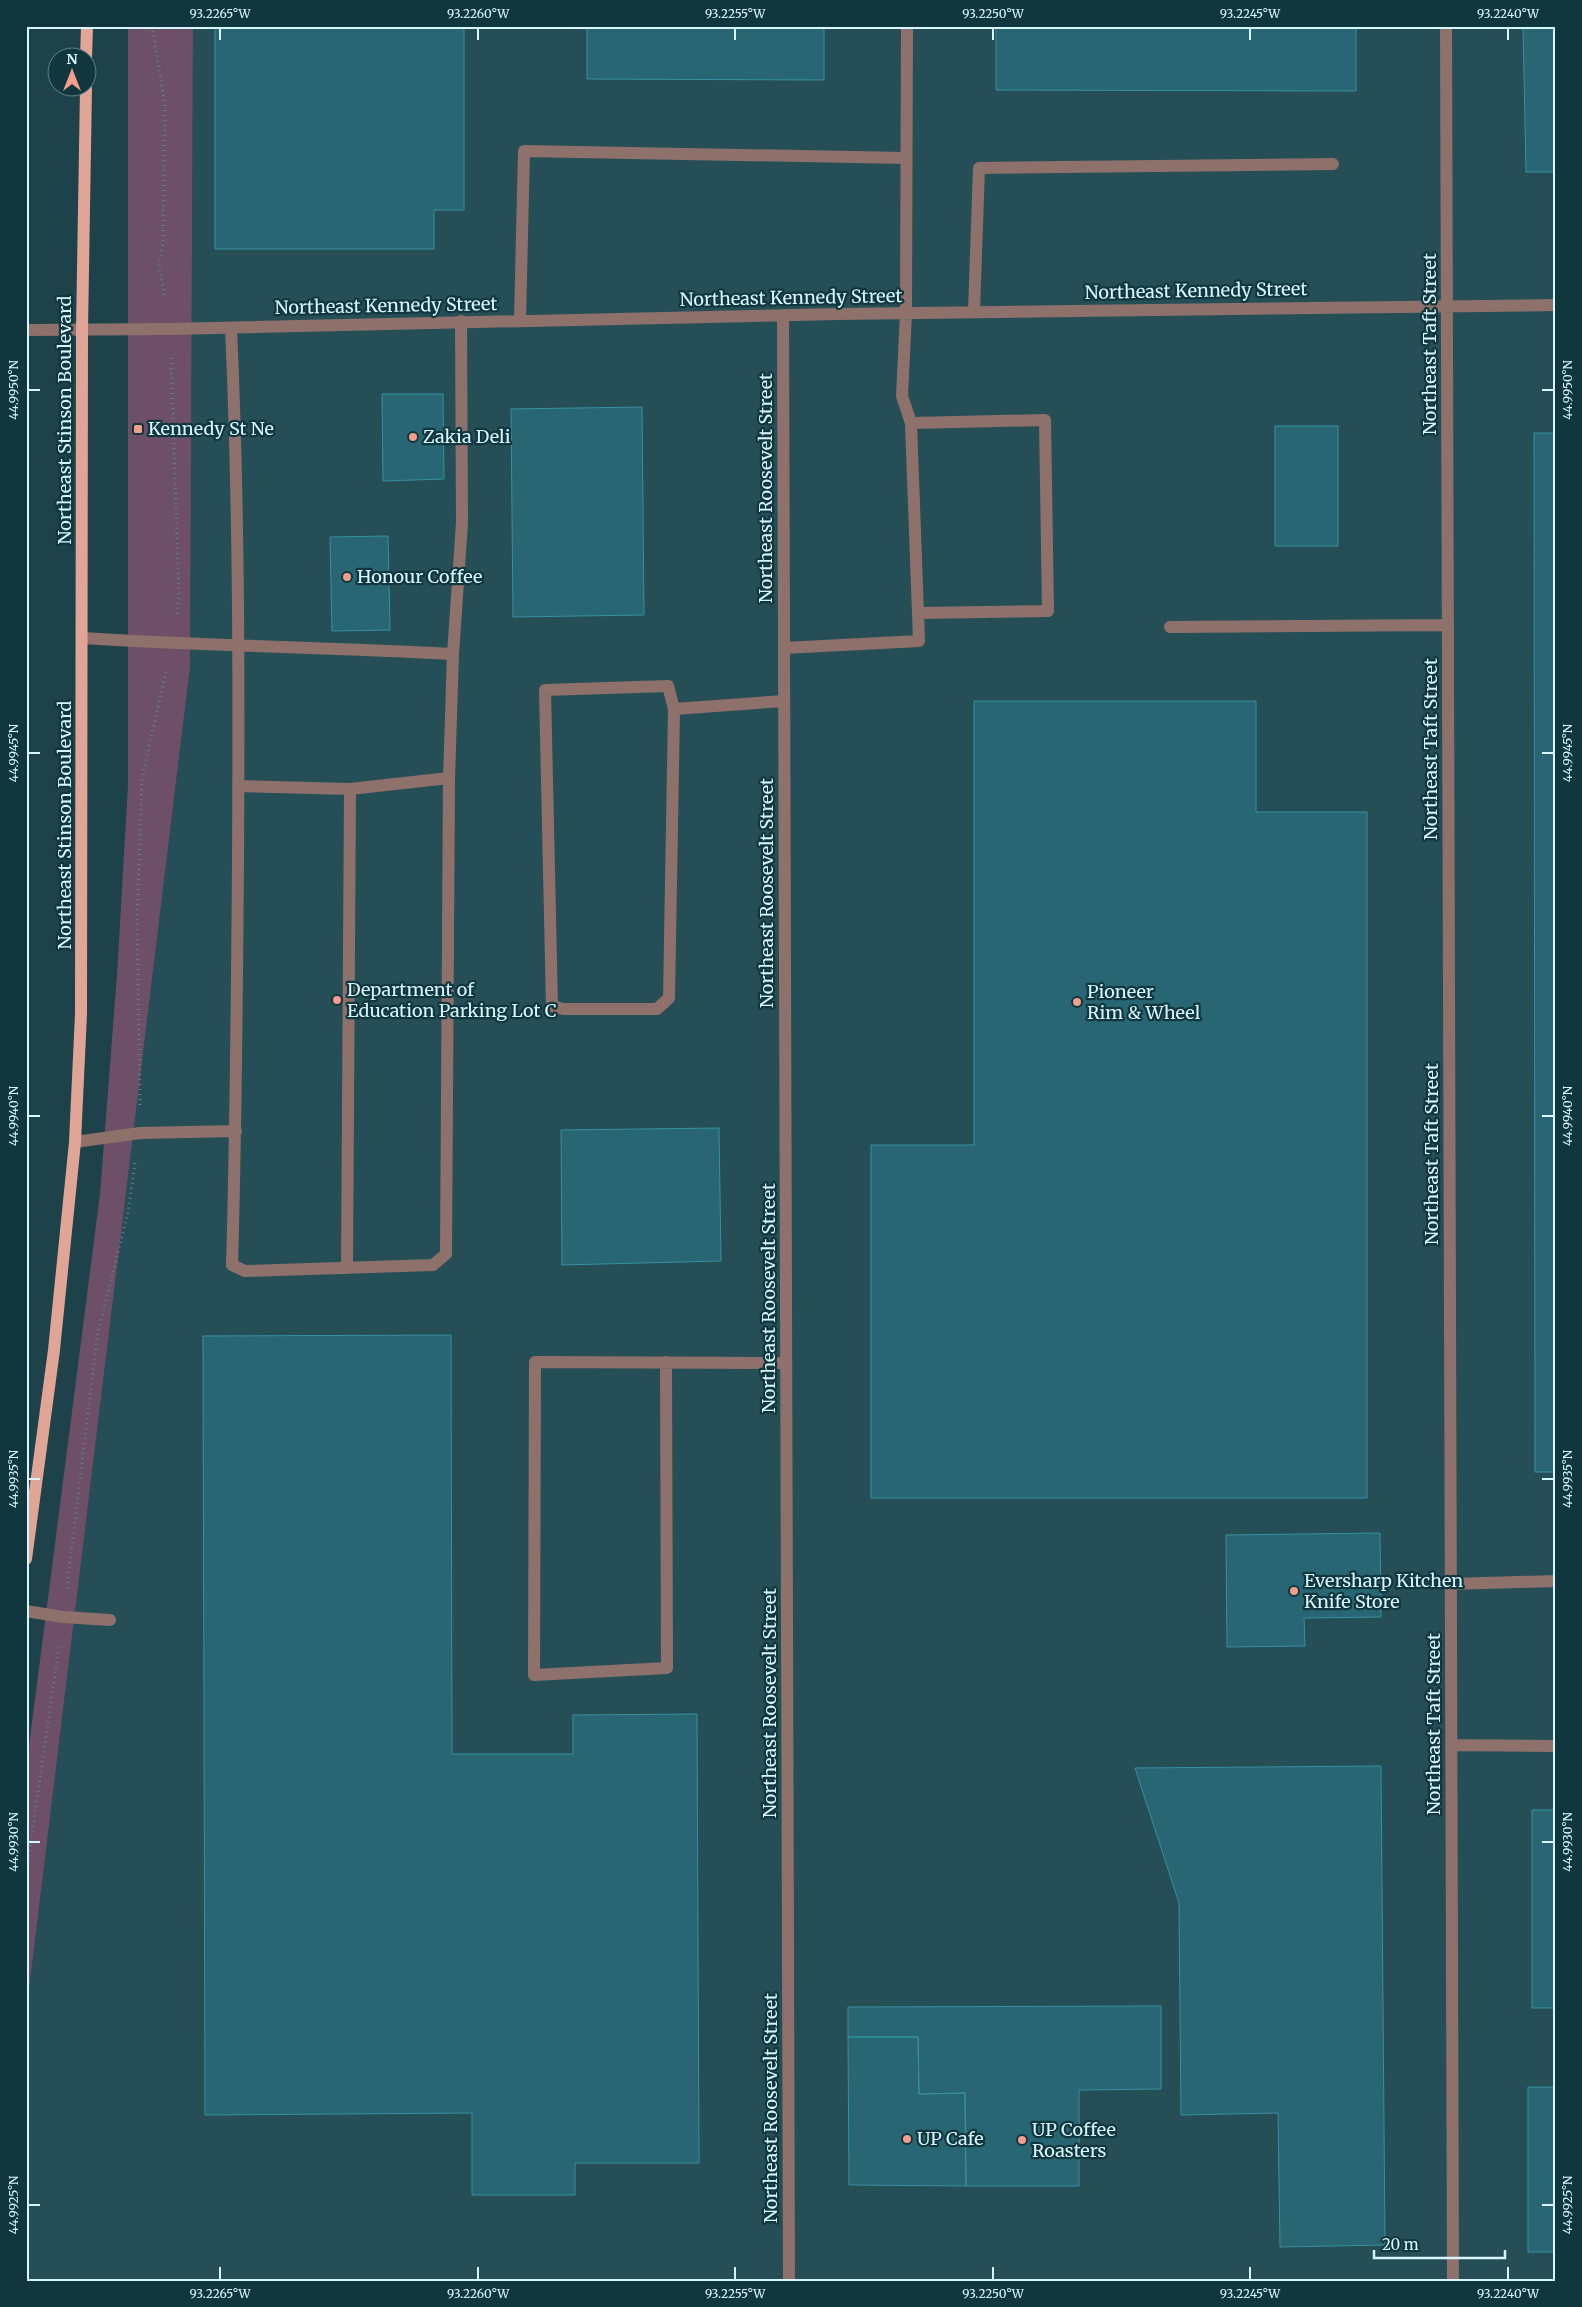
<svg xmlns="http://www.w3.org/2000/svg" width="1582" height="2307" viewBox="0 0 1582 2307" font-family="Merriweather,serif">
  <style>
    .built { fill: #264e57 }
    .green { fill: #6d4f68 }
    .building { fill: #276672; stroke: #3791a2 }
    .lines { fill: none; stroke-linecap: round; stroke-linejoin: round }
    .path { stroke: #5e8087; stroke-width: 3; stroke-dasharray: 1 4; stroke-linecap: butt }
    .minor { stroke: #8f716b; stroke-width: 12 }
    .major { stroke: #e1a598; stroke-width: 12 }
    .ticks { fill: none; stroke: #d8f6fd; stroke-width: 2 }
    .poi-dot { fill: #f49d8b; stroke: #11373e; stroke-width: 2 }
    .labels { text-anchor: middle; stroke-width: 4.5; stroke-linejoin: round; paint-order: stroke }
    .street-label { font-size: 18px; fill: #d8f6fd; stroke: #11373e }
    .poi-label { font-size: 18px; fill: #d8f6fd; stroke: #11373e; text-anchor: start }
    .neatline { fill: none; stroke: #d8f6fd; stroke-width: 2 }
    .ticks-label { font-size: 12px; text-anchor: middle; fill: #d8f6fd }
  </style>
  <rect width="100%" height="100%" fill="#1d4249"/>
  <path class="built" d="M193,26H1556V2281H26V2014L190,667Z"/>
  <path class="green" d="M128,26H193L190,667L26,2014V1769L100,1194L117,975L128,785Z"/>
  <path class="building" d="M215,26H464V210H434V249H215Z
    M587,26H824V80L587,79Z
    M996,26H1356V91L996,90Z
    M1523,26H1556V172H1526Z
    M382,394H443L444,479L383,481Z
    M642,407L644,615L513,617L511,409Z
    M1275,426H1338V546H1275Z
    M1534,433H1556V1472H1535Z
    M388,536L390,630L332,631L330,537Z
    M974,701H1256V812H1367V1498H871V1145H974Z
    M719,1128L721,1261L562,1265L561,1130Z
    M451,1335L452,1754H573V1715L697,1714L699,2163H575V2195H472V2113L205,2115L203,1336Z
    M1380,1533L1381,1617L1304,1618L1305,1646L1227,1647L1226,1535Z
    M1381,1766L1385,2245L1280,2247L1278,2113L1181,2115L1179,1903L1135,1768Z
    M1532,1810H1556V2008H1532Z
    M1161,2006V2089L1079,2090V2186H966L965,2093L919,2094L918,2037H848V2007Z
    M848,2037H918L919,2094L965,2093L966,2186L849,2185Z
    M1528,2087H1556V2252H1528Z"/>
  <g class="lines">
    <path class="path" d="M152,26L165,104L163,243L159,264L165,299
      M171,358L179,597L177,614
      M140,1105L137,921L142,779L166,671
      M67,1588L97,1337L128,1212L135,1163
      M26,1876L59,1646"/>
    <path class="minor" d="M1446,26L1453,2281
      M974,312L979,168L1333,164
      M783,315L789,2281
      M520,320L524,151L906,158
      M26,330L170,329L837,314L1556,305
      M911,423L1045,420L1048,611L918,613
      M1170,627L1448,625
      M83,638C206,646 329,647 453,654L449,778L446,1254L433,1265L245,1271L232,1265C236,1130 237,995 238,860C239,683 239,505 231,328
      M784,648L919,641L911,423L902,396L906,313L907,26
      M453,654L462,523L461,321
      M674,709L669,998L657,1009H563L552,1006L545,690L668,686L674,709L784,701
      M238,786L350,789L449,778
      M75,1142L140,1133L236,1131
      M347,1268L350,789
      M666,1362L667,1668L534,1675L535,1362L786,1363
      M1451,1584L1556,1581
      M26,1611L63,1617L110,1620
      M1451,1745L1556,1746"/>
    <path class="major" d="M86,58L87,26
      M26,1559L54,1350L75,1142L81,1014L82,330L86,88"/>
  </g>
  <path class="ticks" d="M220,28V40M478,28V40M735,28V40M993,28V40M1250,28V40M1508,28V40M28,390H40M1542,390H1554M28,753H40M1542,753H1554M28,1116H40M1542,1116H1554M28,1479H40M1542,1479H1554M28,1842H40M1542,1842H1554M28,2205H40M1542,2205H1554M220,2267V2280M478,2267V2280M735,2267V2280M993,2267V2280M1250,2267V2280M1508,2267V2280"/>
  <g class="poi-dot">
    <rect x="133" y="424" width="10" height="10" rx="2.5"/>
    <circle cx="413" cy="437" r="5"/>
    <circle cx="347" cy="577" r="5"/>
    <circle cx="337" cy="1000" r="5"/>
    <circle cx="1077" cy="1002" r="5"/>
    <circle cx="1294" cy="1591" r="5"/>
    <circle cx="907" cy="2139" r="5"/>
    <circle cx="1022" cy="2140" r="5"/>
  </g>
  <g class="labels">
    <g class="street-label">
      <text transform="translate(1196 291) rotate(-1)" y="6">Northeast Kennedy Street</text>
      <text transform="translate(791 298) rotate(-1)" y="6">Northeast Kennedy Street</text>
      <text transform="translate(386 306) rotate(-1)" y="6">Northeast Kennedy Street</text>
      <text transform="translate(1430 344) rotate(-90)" y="6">Northeast Taft Street</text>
      <text transform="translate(65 420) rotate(-90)" y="6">Northeast Stinson Boulevard</text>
      <text transform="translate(766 488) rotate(-90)" y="6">Northeast Roosevelt Street</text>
      <text transform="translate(1431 749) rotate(-90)" y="6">Northeast Taft Street</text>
      <text transform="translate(65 825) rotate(-90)" y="6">Northeast Stinson Boulevard</text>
      <text transform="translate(767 893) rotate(-90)" y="6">Northeast Roosevelt Street</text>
      <text transform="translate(1432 1154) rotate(-90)" y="6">Northeast Taft Street</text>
      <text transform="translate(769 1298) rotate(-90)" y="6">Northeast Roosevelt Street</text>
      <text transform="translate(770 1703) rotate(-90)" y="6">Northeast Roosevelt Street</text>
      <text transform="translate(1434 1724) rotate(-90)" y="6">Northeast Taft Street</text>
      <text transform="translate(771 2108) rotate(-90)" y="6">Northeast Roosevelt Street</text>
    </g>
    <g class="poi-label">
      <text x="148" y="435">Kennedy St Ne</text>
      <text x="423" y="443">Zakia Deli</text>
      <text x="357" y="583">Honour Coffee</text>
      <text x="347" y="996">Department of<tspan x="347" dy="21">Education Parking Lot C</tspan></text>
      <text x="1087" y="998">Pioneer<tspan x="1087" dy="21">Rim &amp; Wheel</tspan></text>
      <text x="1304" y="1587">Eversharp Kitchen<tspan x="1304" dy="21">Knife Store</tspan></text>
      <text x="1032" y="2136">UP Coffee<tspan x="1032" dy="21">Roasters</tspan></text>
      <text x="917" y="2145">UP Cafe</text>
    </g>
  </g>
  <rect width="1582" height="2307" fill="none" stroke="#11373e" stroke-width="55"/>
  <g transform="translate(72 72)"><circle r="24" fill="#11373e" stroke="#61838a"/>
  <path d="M0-4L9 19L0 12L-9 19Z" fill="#f49d8b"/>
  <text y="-8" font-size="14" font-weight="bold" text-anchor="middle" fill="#d8f6fd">N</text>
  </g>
  <path d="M1374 2250v8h131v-8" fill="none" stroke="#d8f6fd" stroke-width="2.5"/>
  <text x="1382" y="2250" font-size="15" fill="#d8f6fd" stroke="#11373e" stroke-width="4" paint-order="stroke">20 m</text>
  <rect x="28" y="28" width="1526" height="2252" class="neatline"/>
  <g class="ticks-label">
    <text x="220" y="18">93.2265°W</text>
    <text x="478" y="18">93.2260°W</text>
    <text x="735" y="18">93.2255°W</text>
    <text x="993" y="18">93.2250°W</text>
    <text x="1250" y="18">93.2245°W</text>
    <text x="1508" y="18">93.2240°W</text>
    <text transform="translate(14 390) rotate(-90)" y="4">44.9950°N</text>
    <text transform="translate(1568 390) rotate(-90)" y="4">44.9950°N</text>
    <text transform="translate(14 753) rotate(-90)" y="4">44.9945°N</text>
    <text transform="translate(1568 753) rotate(-90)" y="4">44.9945°N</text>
    <text transform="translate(14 1116) rotate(-90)" y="4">44.9940°N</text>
    <text transform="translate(1568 1116) rotate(-90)" y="4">44.9940°N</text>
    <text transform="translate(14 1479) rotate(-90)" y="4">44.9935°N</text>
    <text transform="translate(1568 1479) rotate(-90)" y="4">44.9935°N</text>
    <text transform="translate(14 1842) rotate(-90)" y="4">44.9930°N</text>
    <text transform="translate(1568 1842) rotate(-90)" y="4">44.9930°N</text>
    <text transform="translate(14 2205) rotate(-90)" y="4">44.9925°N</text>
    <text transform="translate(1568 2205) rotate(-90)" y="4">44.9925°N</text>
    <text x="220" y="2298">93.2265°W</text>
    <text x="478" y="2298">93.2260°W</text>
    <text x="735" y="2298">93.2255°W</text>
    <text x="993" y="2298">93.2250°W</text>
    <text x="1250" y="2298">93.2245°W</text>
    <text x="1508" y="2298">93.2240°W</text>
  </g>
</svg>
